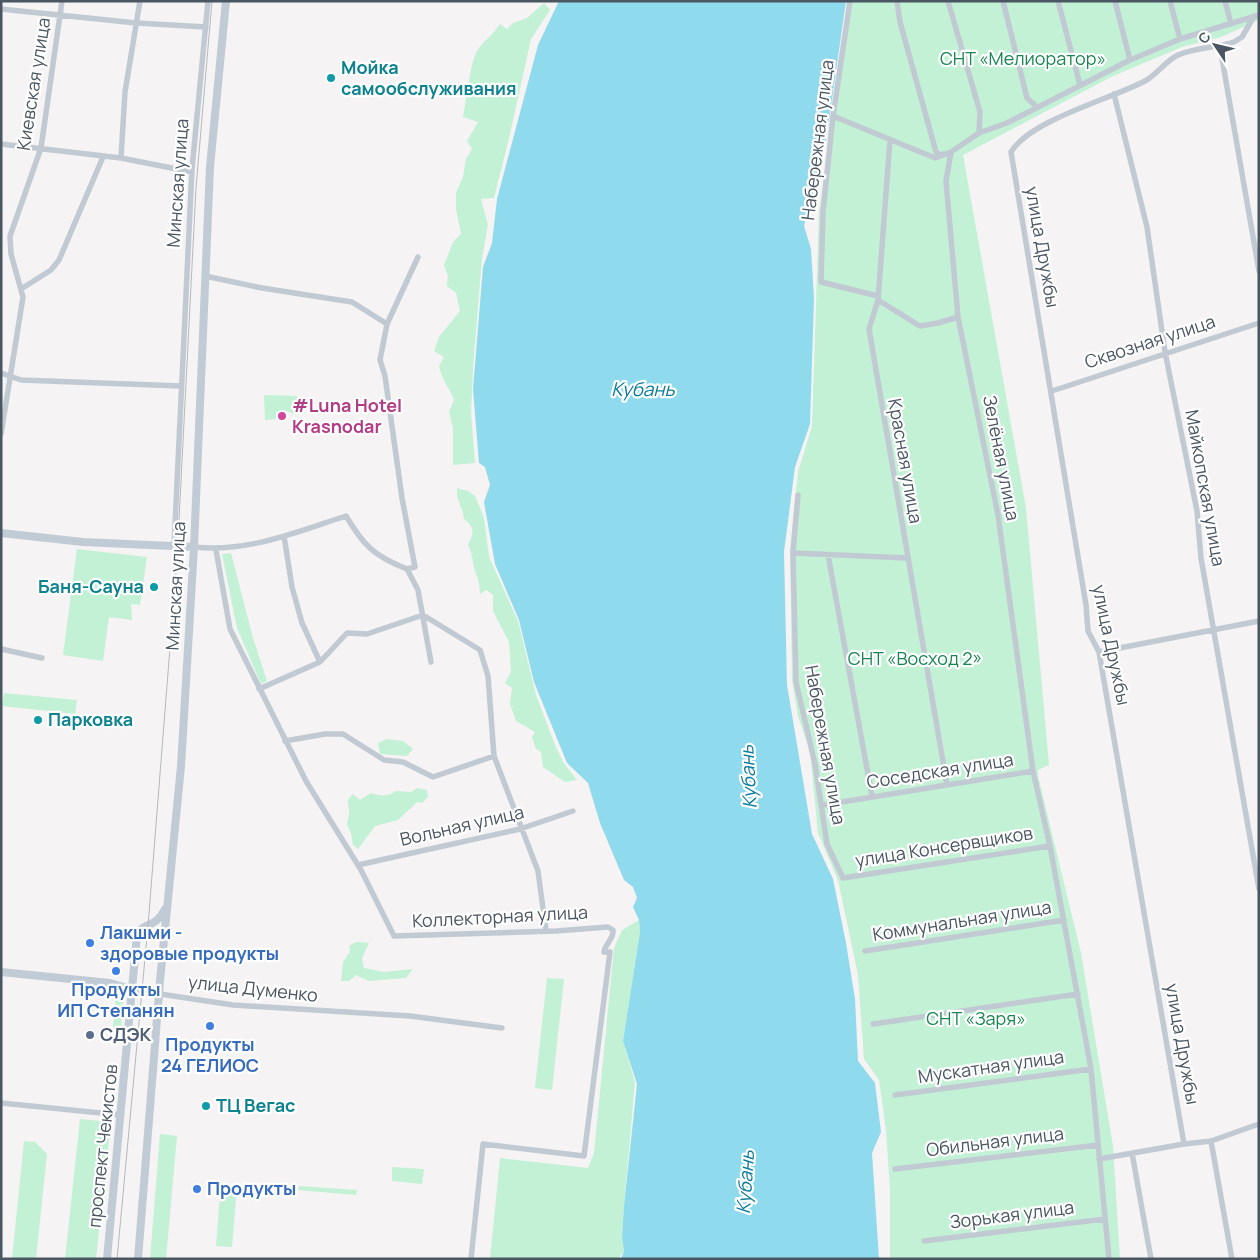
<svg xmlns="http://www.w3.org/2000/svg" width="1260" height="1260" viewBox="0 0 1260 1260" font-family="Manrope,sans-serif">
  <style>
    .green { fill: #c3f1d5 }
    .water { fill: #90daee }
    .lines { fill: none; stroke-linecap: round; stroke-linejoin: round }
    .street { stroke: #c1cad2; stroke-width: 5.5 }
    .secondary { stroke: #c1cbd6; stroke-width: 8 }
    .tram { stroke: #b5b8bd; stroke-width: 1 }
    .culture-dot { fill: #0f9aa8; stroke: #fff; stroke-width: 2 }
    .hotel-dot { fill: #d1479c; stroke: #fff; stroke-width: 2 }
    .shop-dot { fill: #3f7fe0; stroke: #fff; stroke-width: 2 }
    .service-dot { fill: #5c6f8a; stroke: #fff; stroke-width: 2 }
    .labels { text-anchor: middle; stroke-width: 4.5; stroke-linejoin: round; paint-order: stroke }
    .park-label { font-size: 18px; fill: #17864f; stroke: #fff }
    .culture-label { font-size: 18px; font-weight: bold; fill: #0d838f; stroke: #fff; text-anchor: start }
    .street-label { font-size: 18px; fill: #4a5661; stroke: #fff }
    .hotel-label { font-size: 18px; font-weight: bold; fill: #b23c85; stroke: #fff; text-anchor: start }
    .shop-label { font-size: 18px; font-weight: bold; fill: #366cbe; stroke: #fff; text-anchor: start }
    .service-label { font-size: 18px; font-weight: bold; fill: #4e5e75; stroke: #fff; text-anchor: start }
    .water-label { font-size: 19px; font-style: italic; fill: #0c7c9b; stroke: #fff }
  </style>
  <rect width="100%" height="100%" fill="#f5f3f3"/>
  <path class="green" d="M848,1H1259V20L1221,37L1182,47L1113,76L963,155L1026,508L1049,765L1038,770V776L1081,953L1113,1146L1120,1259H890V1190L886,1130L879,1080L864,1059L858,975L838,880L818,833L810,752L798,716L792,680L790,549L798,472L812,426L819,212Z
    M544,3L550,10L531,39L509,138L494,198L481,199L488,225L482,258L473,368L471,413L475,463L453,465V428L449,412L454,400C450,388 441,379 439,366L444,357L434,351L439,337L460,311L456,293L447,286L448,276L444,265L453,242L461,234L456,209V193L463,177L466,159L472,149L467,141L478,122L463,117C466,102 470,63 477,51C484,40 493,35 500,24L507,29L513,23L527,18Z
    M264,395L297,396L296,415L284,410V412H276V419L265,420Z
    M457,488L468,491L475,496L484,518L489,557L518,621L536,695L555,745L563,762L577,780L565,782L543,767L541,752L536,749L532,737L535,732L516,721L510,704L512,688L505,683L511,672L509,642L493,611V595L486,590L480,594C480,580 476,577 474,566C472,558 472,553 468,545C474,533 475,528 464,519C463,507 456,501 457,488Z
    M77,549L147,557L140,605L131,604L132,620L109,617L103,661L63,655Z
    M231,553L253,638L267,681L261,684L237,628L222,554Z
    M4,693L77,700L75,714L2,706Z
    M387,739L403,741L413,749L407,756L380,754L378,743Z
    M417,788L427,790L428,797L422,803L417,802L398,820L375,826L358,849L353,845L351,833L347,825C347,821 349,816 349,813C350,804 344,801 353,794L360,800L371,793C380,796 388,797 396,791L411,792Z
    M639,920L640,932L623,1041L635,1082L624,1206L622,1237L624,1251L618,1259H490L500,1158L588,1168L594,1153L614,948L622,930Z
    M356,942L369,943L362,958L364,968L384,972L413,969L406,978L369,981L356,975L349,981H341L343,962L350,952L349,946Z
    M547,978L564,979L552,1090L535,1088Z
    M117,989L124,994L121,1028L113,1027L116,995L113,990Z
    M80,1119L111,1122L96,1259H65Z
    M160,1134L177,1136L166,1259H150Z
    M24,1141L35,1142L47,1154L36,1259H12Z
    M392,1167L424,1169L422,1184L392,1181Z
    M229,1185L237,1186L232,1247L216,1246L220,1195L228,1196Z
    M299,1186L357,1190L356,1195L298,1190Z"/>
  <path class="water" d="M559,1H846L825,148L804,226L811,249L814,298L810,424L795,467L784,552L787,685L812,834L833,879L846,943L855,999L858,1061L875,1083L881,1132L872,1153L879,1259H621L624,1251L622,1237L624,1206L637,1084L623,1041L640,932L639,920L633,907L637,898L633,887L624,880L600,823L588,783L567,763L534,682L519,620L495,564L484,502L490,485L485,467L479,463L473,389L483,267L492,243L497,199L538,45Z"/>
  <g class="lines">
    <path class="street" d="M850,1L833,116L823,212L821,282L878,296
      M897,1L900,22L936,152L940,155L944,154
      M948,1L980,112L979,133
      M1003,1L1027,98L1037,107
      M1058,1L1080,85
      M1115,1L1130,60
      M1170,1L1180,39
      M1225,1L1231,24
      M1,9L136,23L206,27
      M1220,47L1259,271
      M1114,94L1147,227L1165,352L1197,511L1201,558L1259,889
      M833,116L935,158L951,152L979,133L1007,123L1130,60L1180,39L1259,15
      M890,140L878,300L869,329L947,785
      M1,144L121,158L192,172
      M951,152L946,181L958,317L998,515L1033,771L1050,846L1091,1069L1109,1259
      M121,158L125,92L140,1
      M418,257L387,324L380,360L385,376L402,498L415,567L407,569L418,590L431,662
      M205,276L262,288L352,302L387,324
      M21,289L51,270L59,260L103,157
      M878,300L920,326L938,323L958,317
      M1,373L21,380L181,386
      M1052,391L1259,323
      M1,434L23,297L11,254L10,236L41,148L62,1
      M798,495L793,553L796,682L815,764L827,844L843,878L1050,846
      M284,536L292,587L302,623L320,662
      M174,546L192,169L208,1
      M194,547C247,553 296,532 346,516C364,546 374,556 407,569
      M216,550L230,629L306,781L361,870L394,936L556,931L608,927L613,930C614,940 605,943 604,952H610L584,1156L483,1144L471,1259
      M793,553L907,558
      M828,555L872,796
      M1,649L42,658
      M1099,652L1259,621
      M259,689L320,662L347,633L367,634L423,615L480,650L488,676L494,756L538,871L546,931
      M285,741L325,734H343L384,760L403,762L433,777L494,756
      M823,805L1033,771
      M358,865L520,829L573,811
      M865,951L1064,920
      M160,994L233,1005L410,1016L502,1028
      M873,1024L1078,994
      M895,1095L1091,1069
      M1,1103L121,1115
      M1211,1141L1232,1259
      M1184,1144L1099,652L1088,631L1086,605L1011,152C1030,120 1111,99 1145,81C1157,75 1165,61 1178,55C1196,47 1216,48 1234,42L1242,37L1253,18
      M1132,1153L1151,1259
      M1099,1159L1184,1144L1211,1141L1259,1124
      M895,1169L1098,1145
      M924,1241L1105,1219"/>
    <path class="secondary" d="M1,533L83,542L194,547
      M1,972L110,983L145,993L160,994
      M107,1259L137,935C143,921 156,929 165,909
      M138,1259L160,981L181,766L194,547L210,167L226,1"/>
    <path class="tram" d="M117,1259L148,926L177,559L196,188L212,1"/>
  </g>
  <g class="culture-dot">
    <circle cx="331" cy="78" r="5"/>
    <circle cx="154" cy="587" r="5"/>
    <circle cx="38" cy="720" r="5"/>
    <circle cx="206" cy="1106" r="5"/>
  </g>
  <circle class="hotel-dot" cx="282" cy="416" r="5"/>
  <g class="shop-dot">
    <circle cx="90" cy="943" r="5"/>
    <circle cx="116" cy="971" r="5"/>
    <circle cx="210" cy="1026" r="5"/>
    <circle cx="197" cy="1189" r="5"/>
  </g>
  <circle class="service-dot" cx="90" cy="1035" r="5"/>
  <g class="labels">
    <g class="park-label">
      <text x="1023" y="65">СНТ «Мелиоратор»</text>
      <text x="915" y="665">СНТ «Восход 2»</text>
      <text x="976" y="1025">СНТ «Заря»</text>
    </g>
    <g class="culture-label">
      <text x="341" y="74">Мойка<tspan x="341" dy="21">самообслуживания</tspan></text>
      <text x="144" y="593" text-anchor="end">Баня-Сауна</text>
      <text x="48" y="726">Парковка</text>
      <text x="216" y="1112">ТЦ Вегас</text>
    </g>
    <g class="street-label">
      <text transform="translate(34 84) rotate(-81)" y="6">Киевская улица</text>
      <text transform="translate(818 140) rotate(-83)" y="6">Набережная улица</text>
      <text transform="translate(178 183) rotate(-86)" y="6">Минская улица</text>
      <text transform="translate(1042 247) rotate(80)" y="6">улица Дружбы</text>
      <text transform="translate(1150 342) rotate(-18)" y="6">Сквозная улица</text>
      <text transform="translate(1001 458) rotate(79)" y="6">Зелёная улица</text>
      <text transform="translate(905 461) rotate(80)" y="6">Красная улица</text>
      <text transform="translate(1205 488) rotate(80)" y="6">Майкопская улица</text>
      <text transform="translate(176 586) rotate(-87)" y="6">Минская улица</text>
      <text transform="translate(1111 645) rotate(78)" y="6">улица Дружбы</text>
      <text transform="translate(825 745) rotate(80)" y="6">Набережная улица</text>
      <text transform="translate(940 771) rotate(-9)" y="6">Соседская улица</text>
      <text transform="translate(462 826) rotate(-13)" y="6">Вольная улица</text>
      <text transform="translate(944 847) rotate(-9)" y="6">улица Консервщиков</text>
      <text transform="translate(500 917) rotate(-3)" y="6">Коллекторная улица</text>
      <text transform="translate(962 921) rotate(-9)" y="6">Коммунальная улица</text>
      <text transform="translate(253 989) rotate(6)" y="6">улица Думенко</text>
      <text transform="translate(1182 1044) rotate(80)" y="6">улица Дружбы</text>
      <text transform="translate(991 1067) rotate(-8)" y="6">Мускатная улица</text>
      <text transform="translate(995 1142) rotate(-7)" y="6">Обильная улица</text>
      <text transform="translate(103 1146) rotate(-84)" y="6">проспект Чекистов</text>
      <text transform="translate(1012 1215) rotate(-7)" y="6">Зорькая улица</text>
    </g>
    <g class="hotel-label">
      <text x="292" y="412">#Luna Hotel<tspan x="292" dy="21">Krasnodar</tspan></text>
    </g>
    <g class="shop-label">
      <text x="100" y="939">Лакшми -<tspan x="100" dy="21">здоровые продукты</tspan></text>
      <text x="116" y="996" text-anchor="middle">Продукты<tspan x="116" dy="21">ИП Степанян</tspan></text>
      <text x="210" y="1051" text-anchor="middle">Продукты<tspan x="210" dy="21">24 ГЕЛИОС</tspan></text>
      <text x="207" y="1195">Продукты</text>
    </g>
    <g class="service-label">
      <text x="100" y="1041">СДЭК</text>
    </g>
    <g class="water-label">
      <text x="643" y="396">Кубань</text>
      <text transform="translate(748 777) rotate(-93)" y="7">Кубань</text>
      <text transform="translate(745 1182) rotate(-86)" y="7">Кубань</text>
    </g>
  </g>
  <rect width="1260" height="1260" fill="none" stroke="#4a5661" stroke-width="5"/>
  <g transform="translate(1215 45) rotate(305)" stroke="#ffffff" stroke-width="4" paint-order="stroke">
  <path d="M0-4L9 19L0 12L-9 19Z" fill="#4a5661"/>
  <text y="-8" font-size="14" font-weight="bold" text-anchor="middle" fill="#4a5661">С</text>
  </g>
</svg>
